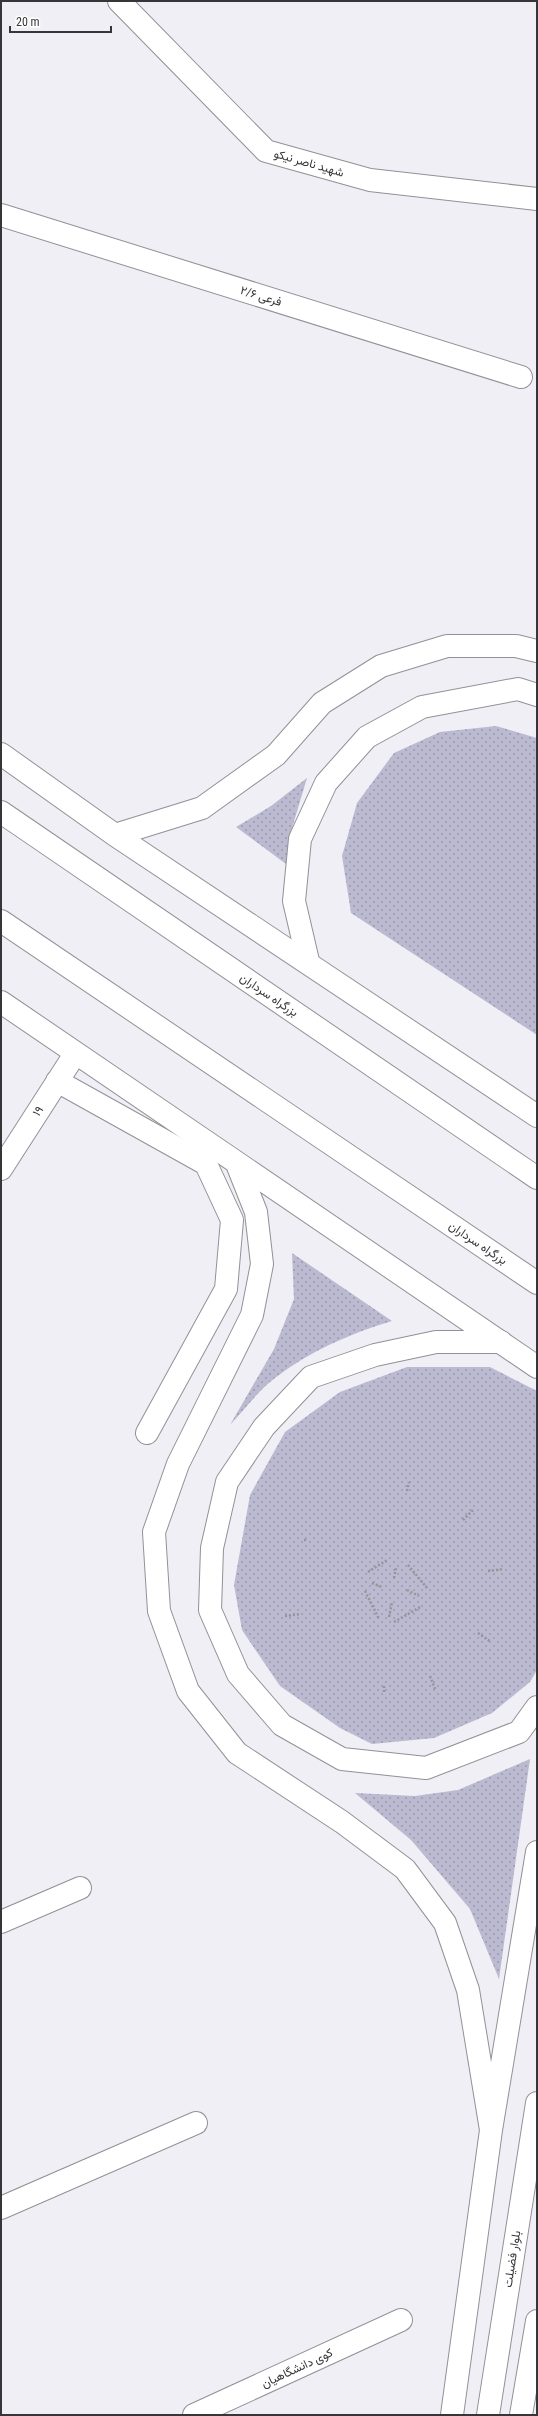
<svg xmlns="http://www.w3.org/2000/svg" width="538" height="2416" viewBox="0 0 538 2416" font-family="'Roboto Condensed',Vazirmatn,sans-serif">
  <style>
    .grass { fill: url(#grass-dots) }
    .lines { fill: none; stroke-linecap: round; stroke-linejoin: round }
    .minor-casing { stroke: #919197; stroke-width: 24 }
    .tertiary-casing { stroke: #919197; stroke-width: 24 }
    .secondary-casing { stroke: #919197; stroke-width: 24 }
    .primary-casing { stroke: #919197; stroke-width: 24 }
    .trunk-casing { stroke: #919197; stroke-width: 24 }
    .path { stroke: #949499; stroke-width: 2.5; stroke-dasharray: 2 2; stroke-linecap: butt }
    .minor { stroke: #fff; stroke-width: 22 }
    .tertiary { stroke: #fff; stroke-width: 22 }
    .secondary { stroke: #fff; stroke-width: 22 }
    .primary { stroke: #fff; stroke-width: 22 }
    .trunk { stroke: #fff; stroke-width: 22 }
    .labels { text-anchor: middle; stroke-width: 4; stroke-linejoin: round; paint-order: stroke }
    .street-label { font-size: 12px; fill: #363639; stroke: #fff }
  </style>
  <defs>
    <pattern id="grass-dots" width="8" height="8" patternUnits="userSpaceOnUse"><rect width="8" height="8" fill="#bcbad1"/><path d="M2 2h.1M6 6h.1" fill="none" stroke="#9a98ab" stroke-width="1.8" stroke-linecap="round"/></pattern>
  </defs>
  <rect width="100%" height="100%" fill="#efeff5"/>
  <path class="grass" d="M496,726L537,738V1035L351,913L342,856L357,803L394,753L440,732Z
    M307,778L292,828L286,864L236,827L271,806Z
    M292,1253L392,1321C349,1334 310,1351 275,1378C258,1391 244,1410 230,1425L274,1349L294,1299Z
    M407,1367H490L537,1391V1670L530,1682L492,1713L434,1738L372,1744L340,1728L280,1686L242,1630L234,1585L250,1495L285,1432L340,1392Z
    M530,1759L499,1979L470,1909L411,1840L355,1793L415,1796L458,1790Z"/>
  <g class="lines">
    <defs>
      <path id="minor" d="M1,215L521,377
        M57,1081L206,1164L232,1220L226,1289L147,1433
        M1,1169L75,1054
        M1,1922L80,1888
        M1,2208L196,2123
        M194,2415L401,2320"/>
      <path id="tertiary" d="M119,1L266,151L370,180L537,199"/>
      <path id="secondary" d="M1,754L115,835L537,1116
        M115,835L202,808L276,755L322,703L381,666L447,646H516L537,651
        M1,1002L537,1367
        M237,1164L256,1212L262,1264L252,1315L178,1464L154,1532L159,1611L188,1691L237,1753L342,1822L405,1869L445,1923L468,1990L491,2130
        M452,2415L491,2130L537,1852"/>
      <path id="primary" d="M308,961L294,901L300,839L326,783L367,737L422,707L518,689L537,695
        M501,1342H436L375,1355L311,1377L264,1427L227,1482L212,1548L210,1610L238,1674L282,1725L342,1759L426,1768L519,1732L537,1707
        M488,2415L537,2103
        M521,2415L537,2321"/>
      <path id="trunk" d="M1,812L537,1178
        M1,921L537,1283"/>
    </defs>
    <use href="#minor" class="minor-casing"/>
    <use href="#tertiary" class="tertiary-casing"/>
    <use href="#secondary" class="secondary-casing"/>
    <use href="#primary" class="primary-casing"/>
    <use href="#trunk" class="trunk-casing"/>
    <path class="path" d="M407,1491L409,1482
      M463,1520L473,1510
      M304,1540H308
      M408,1565L427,1588
      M488,1571L503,1569
      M368,1572L387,1560
      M394,1578L396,1568
      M372,1583L382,1587
      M407,1590L419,1596
      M365,1591L379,1619
      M285,1616L300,1614
      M389,1617L392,1602
      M394,1622L422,1606
      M478,1633L491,1642
      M430,1676L435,1689
      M384,1692V1684"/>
    <use href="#minor" class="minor"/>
    <use href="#tertiary" class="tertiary"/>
    <use href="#secondary" class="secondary"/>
    <use href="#primary" class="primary"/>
    <use href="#trunk" class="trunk"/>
  </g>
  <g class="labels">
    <g class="street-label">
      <text transform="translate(309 163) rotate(16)" y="4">شهید ناصر نیکو</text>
      <text transform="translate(261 296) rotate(17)" y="4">فرعی ۲/۶</text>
      <text transform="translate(269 995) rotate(34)" y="4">بزرگراه سرداران</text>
      <text transform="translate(38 1111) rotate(-57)" y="4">۱۹</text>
      <text transform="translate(478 1243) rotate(34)" y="4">بزرگراه سرداران</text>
      <text transform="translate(512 2259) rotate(-81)" y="4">بلوار فضیلت</text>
      <text transform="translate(297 2368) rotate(-25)" y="4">کوی دانشگاهیان</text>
    </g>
  </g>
  <rect width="538" height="2416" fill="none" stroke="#363639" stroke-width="4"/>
  <path d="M10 26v6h101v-6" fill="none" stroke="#363639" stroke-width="2"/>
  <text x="16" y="26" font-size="12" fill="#363639" stroke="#ffffff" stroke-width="3" paint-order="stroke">20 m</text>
</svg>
